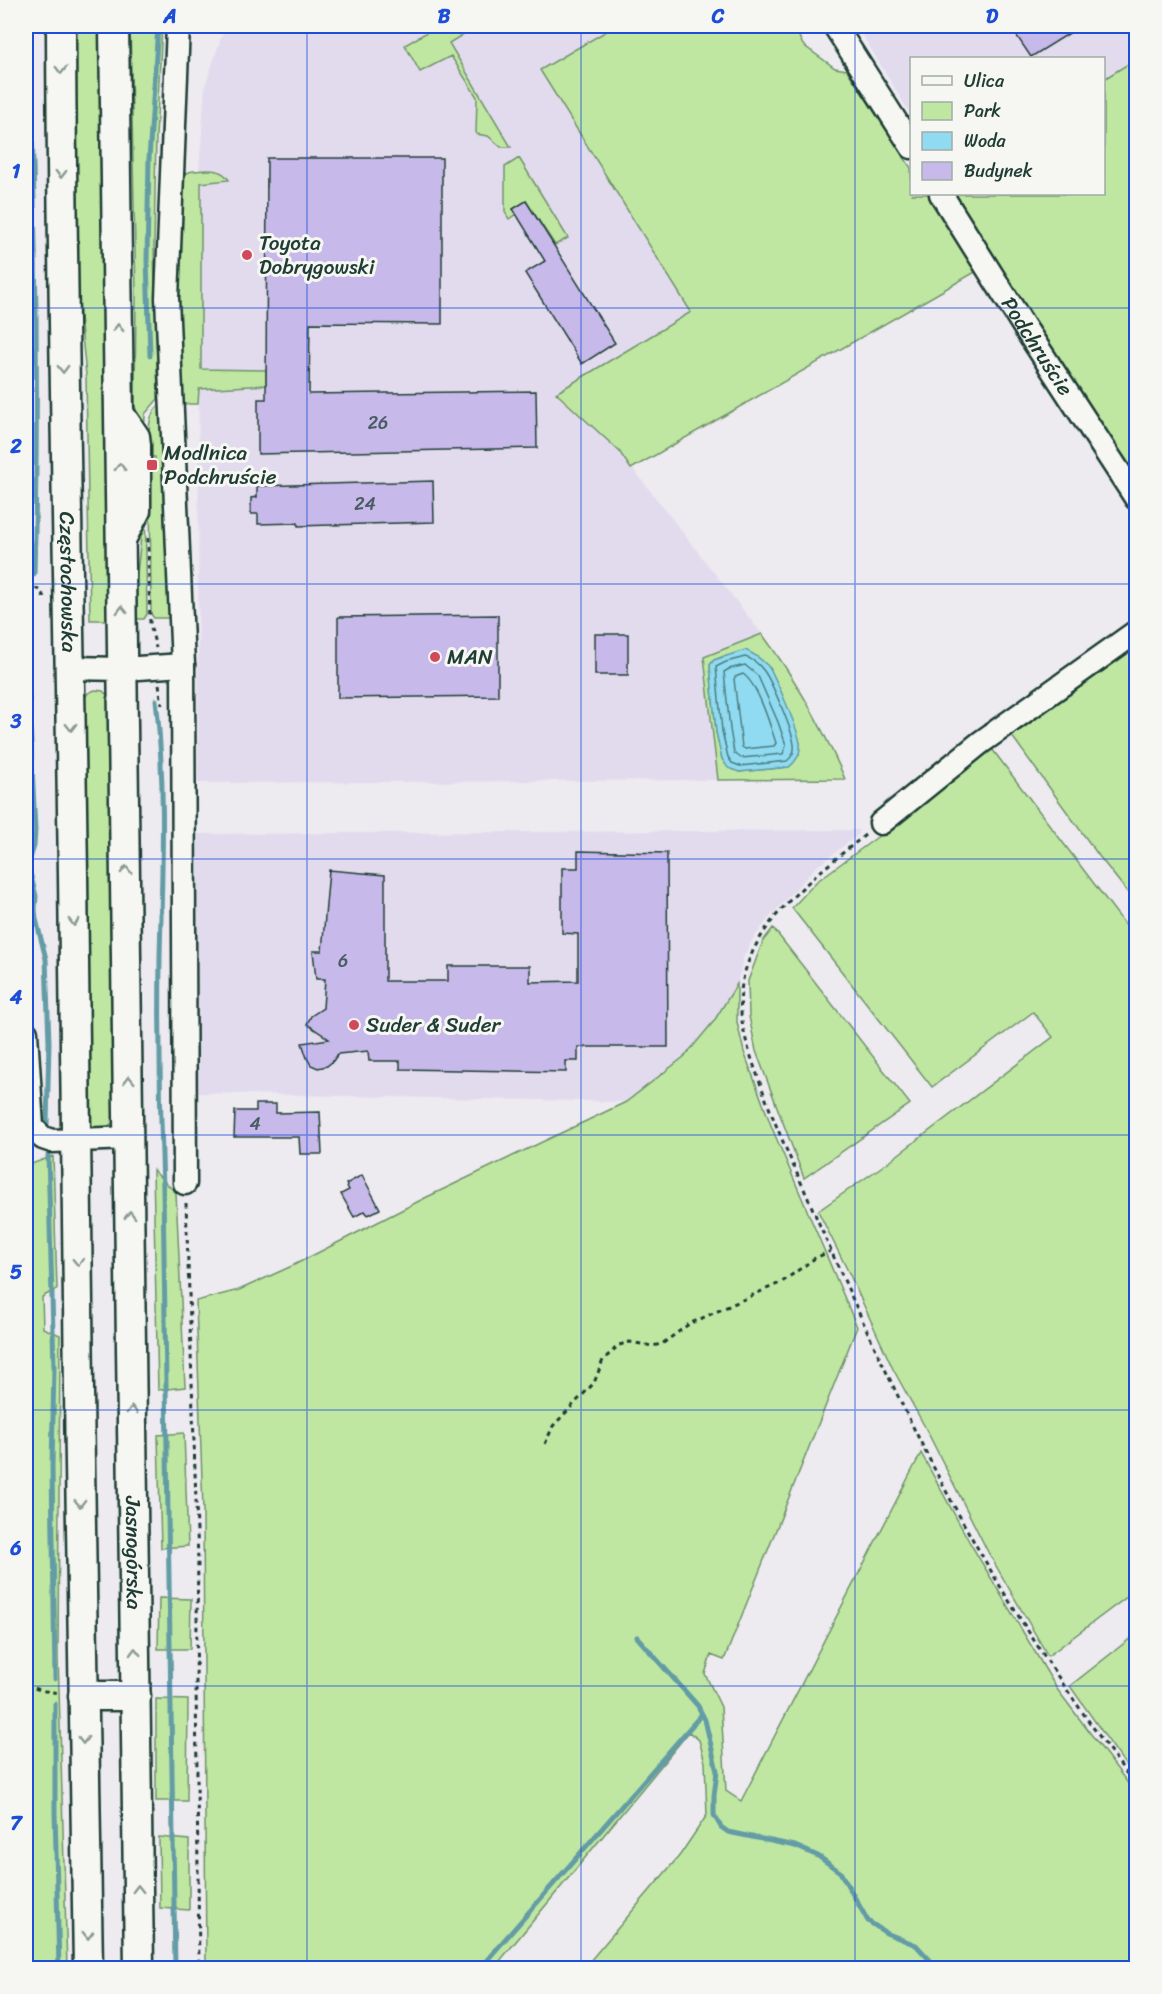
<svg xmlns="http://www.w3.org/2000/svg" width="1162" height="1994" viewBox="0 0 1162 1994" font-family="Sriracha,sans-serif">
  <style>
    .built { fill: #e2dbee }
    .green { fill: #bfe7a2; stroke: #6f926b; stroke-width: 1.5; fill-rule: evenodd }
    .water { fill: #90dbf1; stroke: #639ca5; stroke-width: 1.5 }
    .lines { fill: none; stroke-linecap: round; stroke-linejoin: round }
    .shore { stroke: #4c7c80; stroke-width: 1.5 }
    .stream { stroke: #639ca5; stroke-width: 5 }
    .building { fill: #c7b9ea; stroke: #1f3d34; stroke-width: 1.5 }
    .minor-casing { stroke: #1f3d34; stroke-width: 27 }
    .major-casing { stroke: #1f3d34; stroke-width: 33 }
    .path { stroke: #1f3d34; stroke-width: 3; stroke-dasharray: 4.5 4.5; stroke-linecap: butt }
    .minor { stroke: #f6f6f2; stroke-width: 22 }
    .major { stroke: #f6f6f2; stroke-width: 28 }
    .oneway { stroke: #8a9a93 }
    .grid { fill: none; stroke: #1d4ed8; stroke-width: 1.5; stroke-opacity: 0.55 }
    .poi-dot { fill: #d1495b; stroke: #f6f6f2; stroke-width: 2 }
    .labels { text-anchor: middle; stroke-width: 6; stroke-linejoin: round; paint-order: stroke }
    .number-label { font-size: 18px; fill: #495c62 }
    .poi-label { font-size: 21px; fill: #1f3d34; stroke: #f6f6f2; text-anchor: start }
    .street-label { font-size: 21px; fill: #1f3d34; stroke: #f6f6f2 }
    .neatline { fill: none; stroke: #1d4ed8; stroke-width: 2 }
    .grid-label { font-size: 20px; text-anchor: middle; font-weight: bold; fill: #1d4ed8 }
  </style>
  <rect width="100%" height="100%" fill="#edeaf0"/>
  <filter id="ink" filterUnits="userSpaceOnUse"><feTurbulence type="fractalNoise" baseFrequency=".0167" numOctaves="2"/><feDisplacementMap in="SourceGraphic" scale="12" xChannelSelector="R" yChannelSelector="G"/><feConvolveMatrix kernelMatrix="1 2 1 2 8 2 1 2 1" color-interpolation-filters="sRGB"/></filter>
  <g filter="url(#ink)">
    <path class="built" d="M225,26H615L541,71L691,312L556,394L619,451L762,634L704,657L718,780L198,783L199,171L205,86Z
      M857,26H1136V59L1104,79V58H912L911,115Z
      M859,830V834L815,868L769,918L753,939L744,956L737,984L714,1021L685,1056L626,1102L198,1093V834Z"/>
    <path class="green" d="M74,26H101L110,620H90L86,375L77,287Z
      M130,26H162L156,136L154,247L158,399L145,414L144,443L135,406L136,293Z
      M442,26H477L449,43L511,147H501L488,136L476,134L477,97L451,56L420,72L405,45L434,28L436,29Z
      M615,26H794L803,45L835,68L847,70L911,168L912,194H928L977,271L631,469L619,451L556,393L691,312L540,70Z
      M1136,59V490L953,194H1104V79Z
      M519,158L568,238L555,245L526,201L513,209L516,214L509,219L505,212V167Z
      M193,171C206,170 221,167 229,180L201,183V369L266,370V385L199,389L198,404H182L177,295L183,178L186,173Z
      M162,403L163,423L161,433L165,538L172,618H154L151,614L150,467L155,466V457H150C150,437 144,415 162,403Z
      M145,501L147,614L144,619H132Z
      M762,634C795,678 823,728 845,779L718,780L704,657ZM724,656L770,668L800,743L799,755L789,767L739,772L722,759L716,732L710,665L714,660Z
      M1136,644V903L1099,856L1009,732Z
      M95,690L103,691L109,697L115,1121L105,1128H89L84,699L88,693Z
      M989,745L1136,939V1590L1048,1656L988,1552L925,1427L893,1369L849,1273L818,1211L887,1163L1053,1037L1033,1012L932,1087L792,908L816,882L891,827Z
      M773,928L910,1104L804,1178L756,1051L749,1016L748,981L763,941Z
      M737,984V1022L744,1052L772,1128L857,1327L724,1660L711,1655L705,1674L721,1707L726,1791L741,1801L921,1453L970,1543L1057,1689L1136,1794V1968H584L680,1855L707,1815L705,1762L699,1740L689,1732L494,1968H206L203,1510L196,1301L239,1290L292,1266L425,1198L626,1102L685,1056L714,1021Z
      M53,1156L57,1289L42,1297L43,1328L60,1335L58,1656L67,1968H26V1166Z
      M153,1170L176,1193L185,1387L158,1390Z
      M184,1433L188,1546L161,1548L158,1435Z
      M159,1598L191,1599L190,1649H158Z
      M1136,1634V1780L1070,1686Z
      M156,1699L188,1700L187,1801H156Z
      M159,1837L189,1840V1910L160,1908Z"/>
    <path class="water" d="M745,650C755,654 761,659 768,666C776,677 798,730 800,743C801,754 797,761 789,767L739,772L728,768L722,759L716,732L710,665L714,660Z"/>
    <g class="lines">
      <path class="shore" d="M745,657C753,659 759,664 764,671C772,682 793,732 794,745C795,752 792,757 787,761L740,766L732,763L728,757L722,731L716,667L726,662Z
        M745,665L758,676L778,722L786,745L783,754L741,758L734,753L730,729L724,672L729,669Z
        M743,674C758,684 770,725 776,743L774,746L745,749L742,747L734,679L735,677Z"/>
      <path class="stream" d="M28,26C36,208 39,391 34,574
        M150,356L147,260L149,159L158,26
        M31,602L27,657L35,830L34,846L28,865L36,896L35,909L36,919L46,959L49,1043L47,1124
        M156,700C166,785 162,871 160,956C159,1034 160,1112 163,1190L175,1968
        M48,1155L54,1367L52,1467L55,1679
        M637,1637L698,1706L705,1720L717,1771L714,1796V1815L721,1827L728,1832L795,1846L818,1856L840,1872L868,1921L886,1933L916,1945L937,1968
        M55,1704V1812L59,1968
        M480,1968L702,1714"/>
    </g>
    <path class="building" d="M1010,26H1081L1031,57Z
      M267,158H442V324L310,323L309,394L536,391L537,448L258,454V399H266Z
      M526,201L615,343L582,364L525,273L545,261L513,209Z
      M433,481L434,522L298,526V523L258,524V514H251V498L257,497V486Z
      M498,615V696L338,698V617Z
      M595,634H628V675H595Z
      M578,851L667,853L668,1047H578V1061H566V1072L400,1069V1061H369L368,1051L338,1054L333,1061L327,1066L318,1068L311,1065L307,1058L302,1043L329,1039L307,1024L311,1016L323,1008L325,979H316L313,951H322L329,870L385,875V981H448V966H530V982L578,981V934L562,933V868H578Z
      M256,1104H276V1113L320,1112L322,1154H300L299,1137H234L235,1111H256Z
      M362,1175L380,1209L368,1215L365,1211L354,1217L341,1194L349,1190L346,1184Z"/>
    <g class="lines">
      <defs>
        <g id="minor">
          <path d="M178,26L167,298L183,665L185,1183"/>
          <path d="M835,26L912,147"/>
          <path id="s1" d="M941,194L1025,328L1136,498"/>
          <path d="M119,408L138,436L139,445V511L121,546"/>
          <path d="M70,668L123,669L183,665"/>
          <path d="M881,823L980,743L1136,632"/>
          <path d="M26,1033L32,1127L43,1138L52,1141L130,1138"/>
        </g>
        <g id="major">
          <path id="s2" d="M61,26C62,309 69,592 73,875C78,1239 80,1604 88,1968"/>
          <path id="s3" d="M114,26L139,1968"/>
          <path d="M83,1696H136"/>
        </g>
      </defs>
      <use href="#minor" class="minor-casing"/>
      <use href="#major" class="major-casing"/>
      <path class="path" d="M26,242V344
        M148,538L150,624L156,648
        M26,587C35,587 42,589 44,599
        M159,684L162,705
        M865,835C816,875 749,923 741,991C738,1020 748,1049 758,1077C771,1115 787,1152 804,1189C850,1295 898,1402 953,1504C1006,1602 1069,1697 1136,1786
        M26,986L30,1014
        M186,1203L198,1561L196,1682L199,1968
        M545,1444L553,1426L594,1383L603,1360L619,1345L630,1342L652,1346L662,1344L689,1324L782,1282L815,1258L831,1251
        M26,1686L45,1691L60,1693"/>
      <use href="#minor" class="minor"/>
      <use href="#major" class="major"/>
    </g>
    <defs><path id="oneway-chevron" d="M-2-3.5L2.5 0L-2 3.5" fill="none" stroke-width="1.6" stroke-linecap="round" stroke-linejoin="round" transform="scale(1.5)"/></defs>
    <g class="oneway">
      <use href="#oneway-chevron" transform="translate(61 70) rotate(90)"/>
      <use href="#oneway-chevron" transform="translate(61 174) rotate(90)"/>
      <use href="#oneway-chevron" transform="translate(118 328) rotate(-91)"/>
      <use href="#oneway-chevron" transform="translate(63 369) rotate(89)"/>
      <use href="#oneway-chevron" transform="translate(120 467) rotate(-91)"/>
      <use href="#oneway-chevron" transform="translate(122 610) rotate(-91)"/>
      <use href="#oneway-chevron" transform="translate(71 727) rotate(89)"/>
      <use href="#oneway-chevron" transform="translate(126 870) rotate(-91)"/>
      <use href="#oneway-chevron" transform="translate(74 922) rotate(89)"/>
      <use href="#oneway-chevron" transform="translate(129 1080) rotate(-91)"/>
      <use href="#oneway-chevron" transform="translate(130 1215) rotate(-90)"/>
      <use href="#oneway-chevron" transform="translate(78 1262) rotate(89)"/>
      <use href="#oneway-chevron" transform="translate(132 1410) rotate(-90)"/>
      <use href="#oneway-chevron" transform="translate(80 1503) rotate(89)"/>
      <use href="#oneway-chevron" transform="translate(135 1652) rotate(-91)"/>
      <use href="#oneway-chevron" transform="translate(83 1740) rotate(89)"/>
      <use href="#oneway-chevron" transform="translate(138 1889) rotate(-91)"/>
      <use href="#oneway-chevron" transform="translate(88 1935) rotate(89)"/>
    </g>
  </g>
  <path class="grid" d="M307,26V1968M581,26V1968M855,26V1968M26,308H1136M26,584H1136M26,859H1136M26,1135H1136M26,1410H1136M26,1686H1136"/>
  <g class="poi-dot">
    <circle cx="247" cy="255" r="6"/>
    <rect x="146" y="459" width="12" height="12" rx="3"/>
    <circle cx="435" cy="657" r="6"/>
    <circle cx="354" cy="1025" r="6"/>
  </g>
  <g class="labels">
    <g class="number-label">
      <text x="378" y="429">26</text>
      <text x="365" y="510">24</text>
      <text x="343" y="967">6</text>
      <text x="255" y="1130">4</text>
    </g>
    <g class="poi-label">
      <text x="259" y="250">Toyota<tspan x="259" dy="24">Dobrygowski</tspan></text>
      <text x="164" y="460">Modlnica<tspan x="164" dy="24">Podchruście</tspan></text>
      <text x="447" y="664">MAN</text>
      <text x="366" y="1032">Suder &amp; Suder</text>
    </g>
    <g class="street-label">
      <text dy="7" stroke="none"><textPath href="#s1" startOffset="180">Podchruście</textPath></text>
      <text dy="7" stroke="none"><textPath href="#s2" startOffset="556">Częstochowska</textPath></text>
      <text dy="7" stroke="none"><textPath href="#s3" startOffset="1527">Jasnogórska</textPath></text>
    </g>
  </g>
  <rect width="1162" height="1994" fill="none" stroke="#f6f6f2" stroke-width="66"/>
  <rect x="910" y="57" width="195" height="138" fill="#f6f6f2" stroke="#a0aca6" stroke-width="1.5"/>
  <rect x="922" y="76" width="30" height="9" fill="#f6f6f2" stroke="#a0aca6" stroke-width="1.5"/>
  <text x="964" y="87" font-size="18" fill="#1f3d34">Ulica</text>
  <rect x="922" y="102" width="30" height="18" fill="#bfe7a2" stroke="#a0aca6" stroke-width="1.5"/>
  <text x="964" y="117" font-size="18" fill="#1f3d34">Park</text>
  <rect x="922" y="132" width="30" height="18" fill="#90dbf1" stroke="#a0aca6" stroke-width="1.5"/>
  <text x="964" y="147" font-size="18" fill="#1f3d34">Woda</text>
  <rect x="922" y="162" width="30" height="18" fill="#c7b9ea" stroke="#a0aca6" stroke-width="1.5"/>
  <text x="964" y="177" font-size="18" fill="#1f3d34">Budynek</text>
  <rect x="33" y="33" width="1096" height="1928" class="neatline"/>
  <g class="grid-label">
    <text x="170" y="23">A</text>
    <text x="444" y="23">B</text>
    <text x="718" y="23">C</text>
    <text x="992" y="23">D</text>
    <text x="16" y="178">1</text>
    <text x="16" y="453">2</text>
    <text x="16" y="728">3</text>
    <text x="16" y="1004">4</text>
    <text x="16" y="1279">5</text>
    <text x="16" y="1555">6</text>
    <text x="16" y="1830">7</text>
  </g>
</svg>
